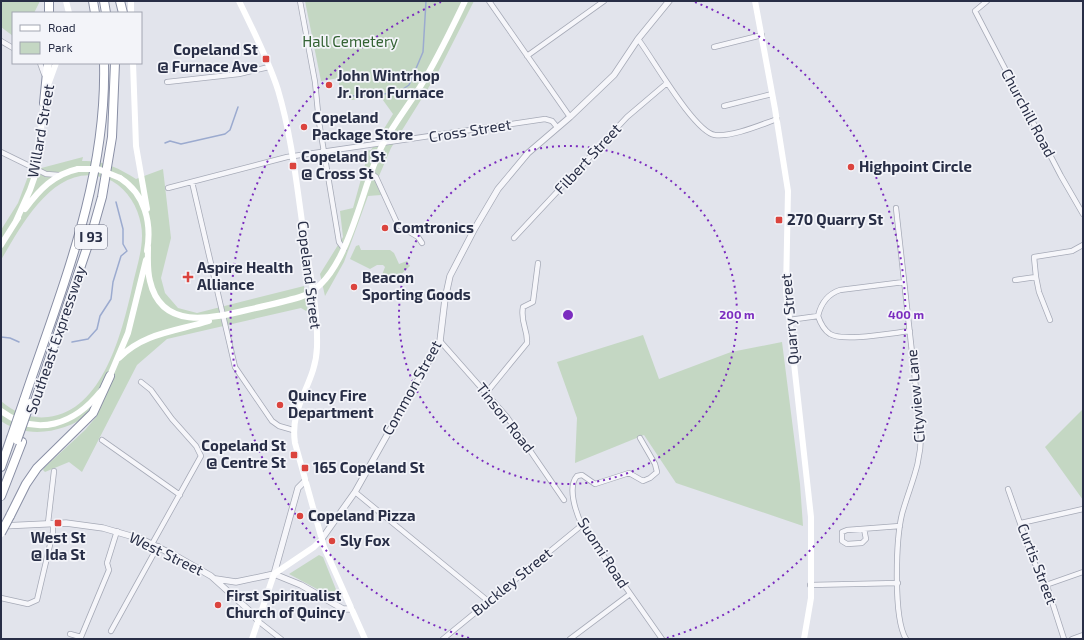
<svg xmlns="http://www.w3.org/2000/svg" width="1084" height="640" viewBox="0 0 1084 640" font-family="'Exo 2',sans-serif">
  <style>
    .green { fill: #c4d7c3 }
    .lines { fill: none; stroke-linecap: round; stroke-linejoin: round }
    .stream { stroke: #9baacf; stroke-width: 1.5 }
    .minor-casing { stroke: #a6aab7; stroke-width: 6 }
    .tertiary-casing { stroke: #a6aab7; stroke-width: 7 }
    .motorway-casing { stroke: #888ea4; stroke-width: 10 }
    .minor { stroke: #f6f6fa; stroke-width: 4.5 }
    .tertiary { stroke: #f6f6fa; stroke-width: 5.5 }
    .secondary { stroke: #fff; stroke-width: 6 }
    .motorway { stroke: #fff; stroke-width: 8 }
    .motorway-bridge-casing { stroke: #888ea4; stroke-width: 10; stroke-linecap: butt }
    .secondary-bridge { stroke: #fff; stroke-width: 6 }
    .motorway-bridge { stroke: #fff; stroke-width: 8 }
    .ring { fill: none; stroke: #7b2cbf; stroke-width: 2; stroke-dasharray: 2 4 }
    .poi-dot { fill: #db443e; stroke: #f3f4f9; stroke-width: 1.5 }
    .labels { text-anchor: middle; stroke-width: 3.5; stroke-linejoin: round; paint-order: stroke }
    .shield { fill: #f3f4f9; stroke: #65697c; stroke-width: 1 }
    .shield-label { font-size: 14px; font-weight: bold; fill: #282e46 }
    .park-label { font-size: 15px; fill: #346334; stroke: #f3f4f9 }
    .poi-label { font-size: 15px; font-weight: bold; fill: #282e46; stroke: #f3f4f9; text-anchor: start }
    .street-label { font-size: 15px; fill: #282e46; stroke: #f3f4f9 }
    .centre { fill: #7b2cbf; stroke: #f3f4f9; stroke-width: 2 }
    .ring-label { font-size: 12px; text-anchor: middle; font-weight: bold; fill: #7b2cbf; stroke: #f3f4f9; stroke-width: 3.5; stroke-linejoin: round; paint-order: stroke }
  </style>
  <rect width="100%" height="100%" fill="#e2e4ec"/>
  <path class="green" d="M1,1H40L34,13H13V36L1,27Z
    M305,1H474L437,74L391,148L376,183L381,195L368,196L344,262L325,296L320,274L343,237L340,211L353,208L366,161L365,151L371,150L393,114L380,96L352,100L339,97V78L321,81Z
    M83,157L82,161C103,160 119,168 136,179L163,169L171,238L161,278L165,293L178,308L197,313L304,286L308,312L301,308L167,339L137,365L82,472L69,462L45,472L43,470L44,468L85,430L97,416L90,414C64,432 29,440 1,421V401C15,413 30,419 48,417C103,411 122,332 132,288C136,268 145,245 141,225C138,207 128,190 112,181C58,155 23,223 1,260V230L18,203L30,171Z
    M359,245L361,250H390L394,253L399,264L407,261L410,266L393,282L382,275L385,267L383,265H377L370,269L350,259L356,246Z
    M643,335L659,379L731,352L782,342L800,484L803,526L676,483L644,435L575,463L577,418L557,362Z
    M1083,409V500L1045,447Z
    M319,555L323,557L341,602L289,574Z"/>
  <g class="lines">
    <path class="stream" d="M351,96L397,93L409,85L423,52L426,1
      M165,143L170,141L181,144L225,134L230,130L238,107
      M1,337L10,338L19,342
      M72,342L88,339L97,329L100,316L111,299L113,282L121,256L127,251L123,244V229L116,202"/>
    <defs>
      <path id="minor" d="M300,1L315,82L319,122L339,242L344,249
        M489,1L570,117
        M987,1L975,11L1061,176L1083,214
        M638,39C652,57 694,132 715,135C733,137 760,125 777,119
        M1,41L13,48
        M714,47L762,35
        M527,56L604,1
        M40,63L44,74
        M167,82L239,74L269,67
        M724,106L772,94
        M1,152L46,174L59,175
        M370,172L376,177L398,225L418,237L422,243
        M192,182L235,367L272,421L279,426L293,430
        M168,188L287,157L545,119L552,121L557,127
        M896,208L921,434C921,466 910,485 902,514C896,539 893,618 906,639
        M514,238L627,117L667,83
        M1036,277L1034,257L1072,251L1083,245
        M1015,280L1036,277L1039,292L1050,320
        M904,282L840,290C828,294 821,303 818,316C820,322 824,330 830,334C843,342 892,333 910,331
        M789,320L818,316
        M440,341L507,417L564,500
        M141,382L151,390L172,419L196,446L201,456L152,544
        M487,392L527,343C528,329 520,323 523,307L533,302L538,263
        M640,438L655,464L657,472L650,478L643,481L629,473L595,484L582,475L577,476C567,487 576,513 582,525L662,639
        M102,440L180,495
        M1008,489L1033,560L1047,586L1064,639
        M355,492L488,601
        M48,523L54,471
        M1021,523L1083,509
        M864,529L866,539L862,543L847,544L842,541V532L847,530L900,526
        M810,585L898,583
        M1046,585L1083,572
        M1,598L28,604L37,600L53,532V523
        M258,621L281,639
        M111,631L158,546
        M70,634L81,637L109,570L107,563L117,531
        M443,639L582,525
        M570,639L630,594
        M1072,639L1083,635"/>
      <path id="tertiary" d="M2,526L66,523L103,528L141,539L176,556L211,576L252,613L258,621
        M321,540L355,492L440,341L445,299L450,276L475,228L498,189L528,153L570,117L614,75L638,39L669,1
        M274,574L298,488L305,481
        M216,579L236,582L274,574L301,585L343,609H351"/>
      <path id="motorway" d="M49,1V13
        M93,1L95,13
        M104,1L106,13
        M120,1L123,13
        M44,103L48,63
        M24,400C61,290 107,181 104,63
        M34,404L91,236L102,197L112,137L115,63
        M1,467L11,438
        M1,496L22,442
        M10,516L26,484L37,468L93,413L110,376"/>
    </defs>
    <use href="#minor" class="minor-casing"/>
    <use href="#tertiary" class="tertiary-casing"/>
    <use href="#motorway" class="motorway-casing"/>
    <use href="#minor" class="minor"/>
    <use href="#tertiary" class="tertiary"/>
    <path class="secondary" d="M66,1L69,13
      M131,1V13
      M239,1C253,30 268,59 278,90C292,137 297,188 304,236C310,273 318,310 317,347C316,384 289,405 295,443L324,547L365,639
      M755,1L775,109L788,191L786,291L811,517V598L804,639
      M133,63L136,146L147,209
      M48,85L56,63
      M120,178C145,194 152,223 147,251
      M25,209C39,190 54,174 78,169
      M16,221L30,190L37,170L44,99
      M1,245L18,218
      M148,247C148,258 147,270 150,281C161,330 211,319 247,310C265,306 283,302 300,297C349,283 361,183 383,144C394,124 408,106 420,87C437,60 451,30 465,1
      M119,358C143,333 177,331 209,321
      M109,378L128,333L146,260
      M1,411C37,438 75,424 101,391
      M252,639L274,574L314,547L321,540"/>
    <use href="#motorway" class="motorway"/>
    <defs>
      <path id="motorway-bridge" d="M11,438L24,400
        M17,440L30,403
        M1,533L10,516"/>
    </defs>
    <use href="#motorway-bridge" class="motorway-bridge-casing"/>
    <path class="secondary-bridge" d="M78,169H98L120,178"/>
    <use href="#motorway-bridge" class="motorway-bridge"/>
  </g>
  <g class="ring">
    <circle cx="568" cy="315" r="169"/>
    <path d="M469 638A338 338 0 0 1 441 2M695 2A338 338 0 0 1 667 638"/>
  </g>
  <g class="poi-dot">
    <rect x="262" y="55" width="8" height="8" rx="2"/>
    <circle cx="329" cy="85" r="4"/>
    <circle cx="304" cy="127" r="4"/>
    <rect x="289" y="162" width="8" height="8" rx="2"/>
    <circle cx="851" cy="167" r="4"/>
    <rect x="775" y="216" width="8" height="8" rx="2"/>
    <circle cx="385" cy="228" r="4"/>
    <path d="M186 271h4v4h4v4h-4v4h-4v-4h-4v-4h4z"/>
    <circle cx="354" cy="287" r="4"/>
    <circle cx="280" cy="405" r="4"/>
    <rect x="290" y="451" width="8" height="8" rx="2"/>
    <rect x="301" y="464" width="8" height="8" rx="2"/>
    <circle cx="300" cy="516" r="4"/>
    <rect x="54" y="519" width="8" height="8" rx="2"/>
    <circle cx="332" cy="541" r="4"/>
    <circle cx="218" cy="605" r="4"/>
  </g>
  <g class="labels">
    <rect class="shield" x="75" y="225" width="32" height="24" rx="3"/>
    <g class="shield-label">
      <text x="91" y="242">I 93</text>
    </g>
    <g class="park-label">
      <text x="350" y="47">Hall Cemetery</text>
    </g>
    <g class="poi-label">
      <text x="258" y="55" text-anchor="end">Copeland St<tspan x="258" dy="17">@ Furnace Ave</tspan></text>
      <text x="337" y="81">John Wintrhop<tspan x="337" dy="17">Jr. Iron Furnace</tspan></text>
      <text x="312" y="123">Copeland<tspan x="312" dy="17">Package Store</tspan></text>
      <text x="301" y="162">Copeland St<tspan x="301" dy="17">@ Cross St</tspan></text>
      <text x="859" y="172">Highpoint Circle</text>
      <text x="787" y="225">270 Quarry St</text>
      <text x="393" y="233">Comtronics</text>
      <text x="197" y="273">Aspire Health<tspan x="197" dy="17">Alliance</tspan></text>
      <text x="362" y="283">Beacon<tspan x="362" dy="17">Sporting Goods</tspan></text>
      <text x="288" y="401">Quincy Fire<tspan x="288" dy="17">Department</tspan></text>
      <text x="286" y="451" text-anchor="end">Copeland St<tspan x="286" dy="17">@ Centre St</tspan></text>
      <text x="313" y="473">165 Copeland St</text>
      <text x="308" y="521">Copeland Pizza</text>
      <text x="58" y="543" text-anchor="middle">West St<tspan x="58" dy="17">@ Ida St</tspan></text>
      <text x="340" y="546">Sly Fox</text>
      <text x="226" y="601">First Spiritualist<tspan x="226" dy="17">Church of Quincy</tspan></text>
    </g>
    <g class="street-label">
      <text transform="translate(1028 113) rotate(62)" y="5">Churchill Road</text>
      <text transform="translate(41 131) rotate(-80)" y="5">Willard Street</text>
      <text transform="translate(470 131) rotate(-9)" y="5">Cross Street</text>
      <text transform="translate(588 159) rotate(-47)" y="5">Filbert Street</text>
      <text transform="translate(309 275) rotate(83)" y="5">Copeland Street</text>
      <text transform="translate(790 319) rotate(-95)" y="5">Quarry Street</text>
      <text transform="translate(56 340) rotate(-71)" y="5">Southeast Expressway</text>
      <text transform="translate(412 388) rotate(-61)" y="5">Common Street</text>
      <text transform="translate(916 396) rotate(-95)" y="5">Cityview Lane</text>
      <text transform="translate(505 418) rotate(52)" y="5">Tinson Road</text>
      <text transform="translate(603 553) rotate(57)" y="5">Suomi Road</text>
      <text transform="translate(166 554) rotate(26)" y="5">West Street</text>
      <text transform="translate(1037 564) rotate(69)" y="5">Curtis Street</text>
      <text transform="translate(512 582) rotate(-39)" y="5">Buckley Street</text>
    </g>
  </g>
  <circle cx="568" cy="315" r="6" class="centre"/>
  <g class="ring-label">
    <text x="737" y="319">200 m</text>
    <text x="906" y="319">400 m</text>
  </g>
  <rect width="1084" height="640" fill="none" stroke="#282e46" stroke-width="4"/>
  <rect x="12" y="12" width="130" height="52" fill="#f3f4f9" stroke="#a2a5b1"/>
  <rect x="20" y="25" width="20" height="6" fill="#ffffff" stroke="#a2a5b1"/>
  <text x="48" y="32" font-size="12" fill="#282e46">Road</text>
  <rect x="20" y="42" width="20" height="12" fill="#c4d7c3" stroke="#a2a5b1"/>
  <text x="48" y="52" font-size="12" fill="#282e46">Park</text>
</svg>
